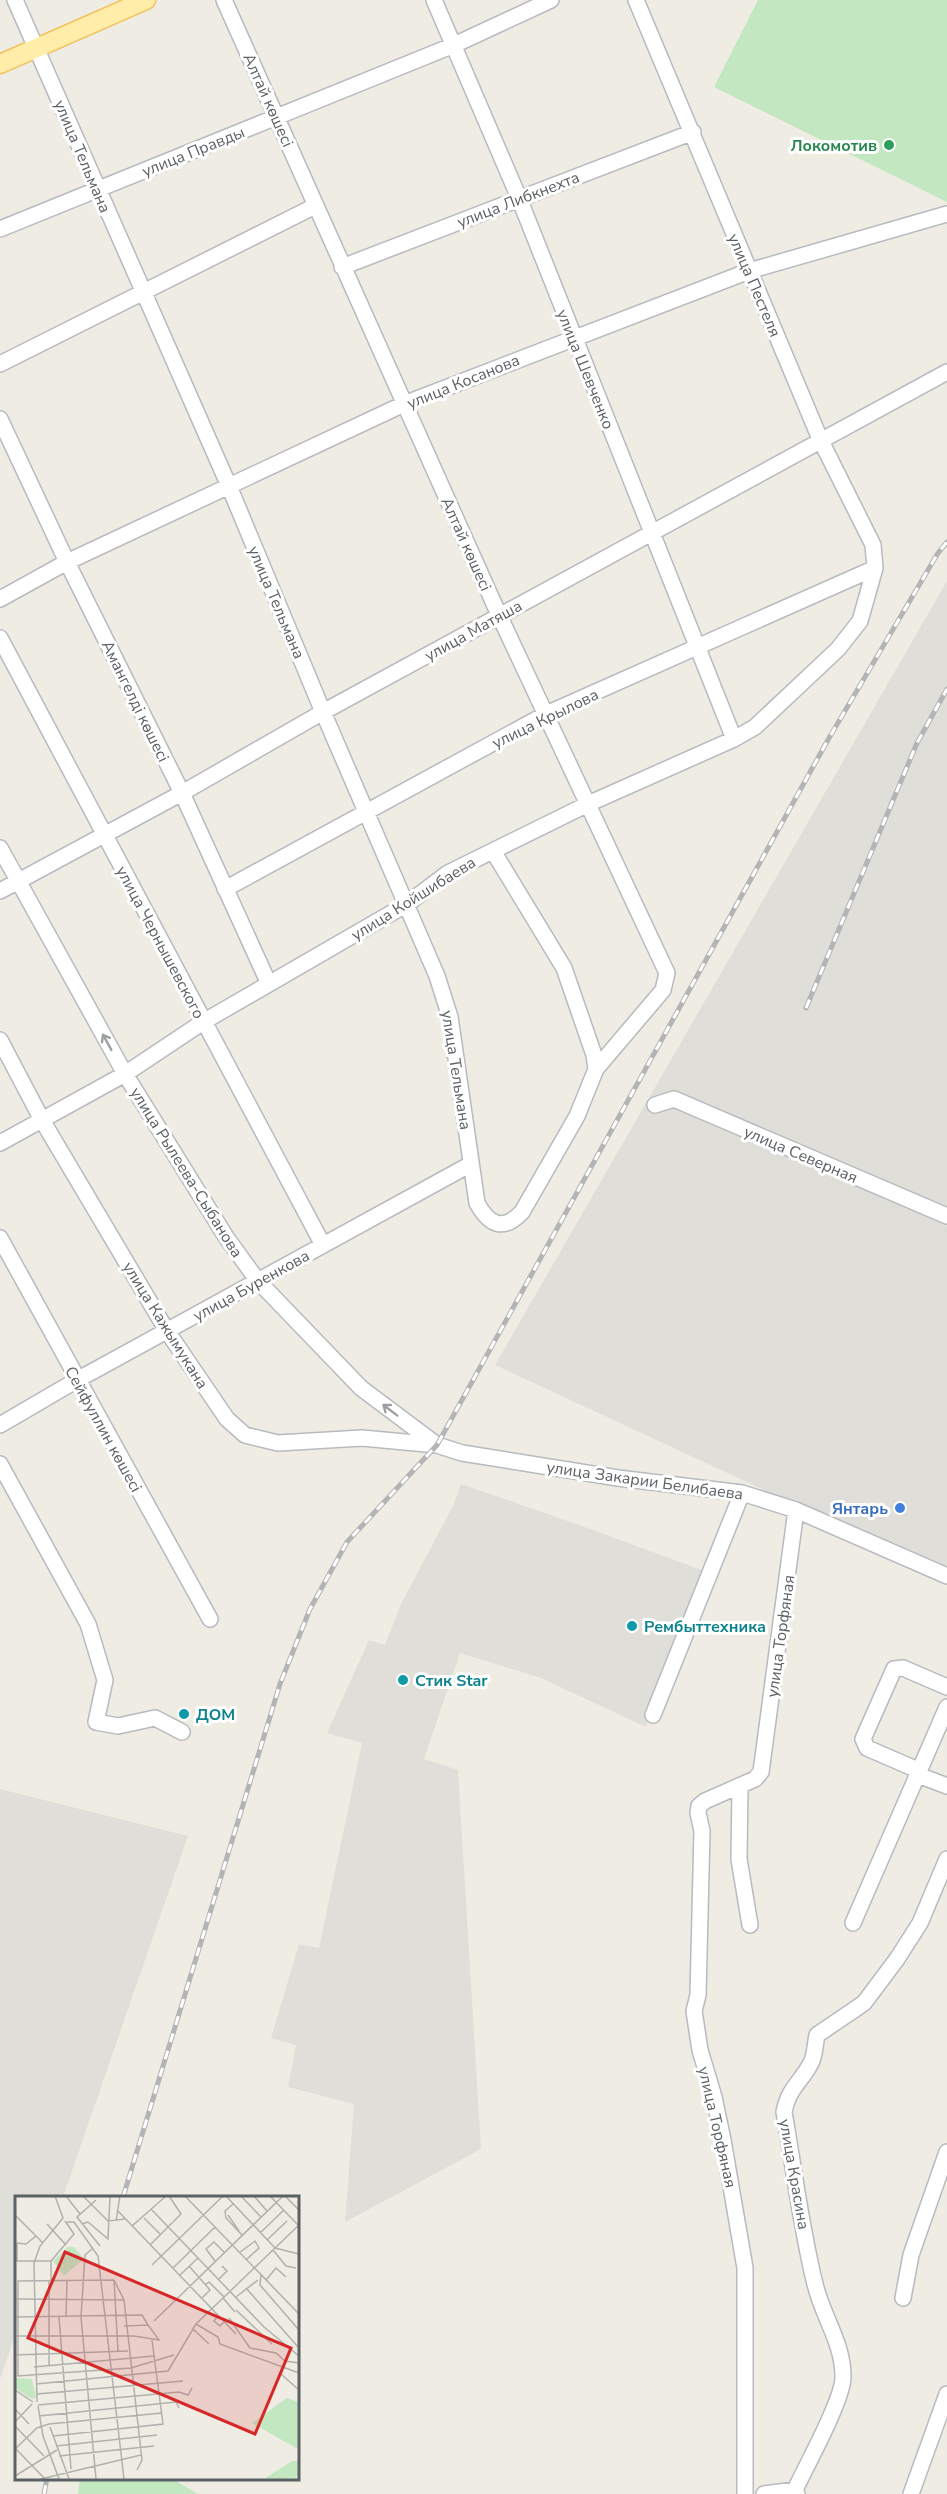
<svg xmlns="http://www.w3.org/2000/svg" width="947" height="2494" viewBox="0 0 947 2494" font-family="'Nunito Sans',sans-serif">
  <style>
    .industrial { fill: #e0ded9 }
    .green { fill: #c2e7c1 }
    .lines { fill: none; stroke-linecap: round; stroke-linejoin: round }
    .minor-casing { stroke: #b7babf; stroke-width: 18 }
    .major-casing { stroke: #f3c059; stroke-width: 21 }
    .minor { stroke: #fff; stroke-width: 15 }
    .major { stroke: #ffeda9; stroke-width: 18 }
    .rail-casing { stroke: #b3b4b5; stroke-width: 5 }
    .rail { stroke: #fff; stroke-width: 3; stroke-dasharray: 9; stroke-linecap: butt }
    .oneway { stroke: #9da0a3 }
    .leisure-dot { fill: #2e9e5b; stroke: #fff; stroke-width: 2 }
    .shop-dot { fill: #3f7fe0; stroke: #fff; stroke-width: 2 }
    .culture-dot { fill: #0f9aa8; stroke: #fff; stroke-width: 2 }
    .labels { text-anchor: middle; stroke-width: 6; stroke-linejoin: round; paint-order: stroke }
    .street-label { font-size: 16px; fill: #5c6165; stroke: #fff }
    .leisure-label { font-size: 16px; font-weight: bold; fill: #27864d; stroke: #fff; text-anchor: end }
    .shop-label { font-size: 16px; font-weight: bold; fill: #366cbe; stroke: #fff; text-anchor: end }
    .culture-label { font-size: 16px; font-weight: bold; fill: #0d838f; stroke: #fff; text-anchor: start }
    .inset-road { fill: none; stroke: #b0b0ad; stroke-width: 1.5 }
    .view { fill: #d62828; fill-opacity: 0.15; stroke: #d62828; stroke-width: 3 }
    .inset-edge { fill: none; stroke: #5c6165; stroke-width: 3 }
  </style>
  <rect width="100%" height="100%" fill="#efece4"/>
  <path class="industrial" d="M947,581V1575L495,1365Z
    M461,1484L585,1527L707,1572L646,1727L541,1678L460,1653L424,1759L458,1770L481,2149L345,2222L354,2104L288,2087L296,2045L271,2038L299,1944L319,1948L362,1743L327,1733L369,1640L385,1645L401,1604L454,1504Z
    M0,1789L188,1836L63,2197H16V2332L0,2379Z"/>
  <path class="green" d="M758,0H947V202L714,87Z
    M80,2478H171L198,2494H78Z"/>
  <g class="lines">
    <defs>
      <path id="minor" d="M15,0L229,486L323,712L437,976L450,1017L477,1203C489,1225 503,1232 522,1212L577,1116L596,1069L594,1055L564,968L493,851
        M224,0L499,615L667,973L663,990L596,1069
        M434,0L519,198L734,739
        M0,229L454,45L551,0
        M342,267L693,132
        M0,364L315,206
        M0,419L67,562L182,793L269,984
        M0,599L67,562L404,404L749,271L947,214
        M0,638L323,1245
        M0,848L125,1074L226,1237L258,1281L361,1388L437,1445
        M225,889L546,714L875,568
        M0,891L182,793L323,712L947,372
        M0,1040L42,1120L167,1331L227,1419L245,1435L278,1443L362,1438L437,1445L462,1453L618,1478L742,1493L796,1510L947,1576
        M655,1105L674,1099L947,1216
        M0,1143L125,1074L203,1022L407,904L448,873L588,804L734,739L755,727L838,649L860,621L875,568L873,545L820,439L636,0
        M0,1238L210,1619
        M0,1425L77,1380L471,1164
        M0,1464L88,1624L105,1680L96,1722L118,1726L155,1718L182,1732
        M653,1715L742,1493
        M920,1771L867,1748L863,1739L894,1669L903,1668L947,1687
        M918,1775L947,1786
        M740,1786L739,1859L750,1925
        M853,1923L947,1707
        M903,2298L911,2255L947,2152
        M745,2494V2268L723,2140L714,2097L700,2050L694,2011L698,1995L702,1831L698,1813L699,1806L705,1801L755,1779L761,1772L796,1510
        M764,2494L795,2490
        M797,2494L795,2490C806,2466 844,2398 843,2376C843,2343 822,2315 815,2284C801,2228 794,2169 784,2112C788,2089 801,2082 811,2063C815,2056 815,2044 817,2035L864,2003L897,1959L920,1923L947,1859
        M911,2494L947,2394"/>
      <path id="major" d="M0,64L146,0"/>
    </defs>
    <use href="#minor" class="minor-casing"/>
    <use href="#major" class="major-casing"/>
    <use href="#minor" class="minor"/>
    <use href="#major" class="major"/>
    <defs>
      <path id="rail" d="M806,1008L917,743L947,689
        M123,2197L280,1684L310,1609L347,1542L437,1445L829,738L938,553L947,542
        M44,2494L47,2478"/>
    </defs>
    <use href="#rail" class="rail-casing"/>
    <use href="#rail" class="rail"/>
  </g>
  <defs><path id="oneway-shaft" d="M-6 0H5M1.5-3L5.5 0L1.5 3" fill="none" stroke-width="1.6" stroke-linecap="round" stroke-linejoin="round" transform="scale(1.5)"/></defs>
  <g class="oneway">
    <use href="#oneway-shaft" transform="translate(107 1042) rotate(-119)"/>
    <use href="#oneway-shaft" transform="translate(390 1410) rotate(-143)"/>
  </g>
  <circle class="leisure-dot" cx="889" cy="145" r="6"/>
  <circle class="shop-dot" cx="900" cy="1508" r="6"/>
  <g class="culture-dot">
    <circle cx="632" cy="1626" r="6"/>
    <circle cx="403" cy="1680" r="6"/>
    <circle cx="184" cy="1714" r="6"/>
  </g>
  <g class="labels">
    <g class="street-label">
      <text transform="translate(269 100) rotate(66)" y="6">Алтай көшесі</text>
      <text transform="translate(193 151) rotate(-22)" y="6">улица Правды</text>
      <text transform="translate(83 156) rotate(67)" y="6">улица Тельмана</text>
      <text transform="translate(518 199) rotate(-21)" y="6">улица Либкнехта</text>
      <text transform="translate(755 285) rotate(67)" y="6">улица Пестеля</text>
      <text transform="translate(586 369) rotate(68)" y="6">улица Шевченко</text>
      <text transform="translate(463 381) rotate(-22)" y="6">улица Косанова</text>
      <text transform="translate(467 544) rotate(66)" y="6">Алтай көшесі</text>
      <text transform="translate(277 602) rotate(67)" y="6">улица Тельмана</text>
      <text transform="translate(473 630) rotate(-29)" y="6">улица Матяша</text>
      <text transform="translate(136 701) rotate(64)" y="6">Амангелді көшесі</text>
      <text transform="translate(545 718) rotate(-26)" y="6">улица Крылова</text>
      <text transform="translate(413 898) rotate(-32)" y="6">улица Койшибаева</text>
      <text transform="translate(161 942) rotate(62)" y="6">улица Чернышевского</text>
      <text transform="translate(457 1070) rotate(81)" y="6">улица Тельмана</text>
      <text transform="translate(801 1154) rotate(23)" y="6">улица Северная</text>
      <text transform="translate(187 1172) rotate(58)" y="6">улица Рылеева-Сыбанова</text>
      <text transform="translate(251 1285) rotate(-29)" y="6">улица Буренкова</text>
      <text transform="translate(166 1325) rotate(58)" y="6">улица Кажымукана</text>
      <text transform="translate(104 1429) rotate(61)" y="6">Сейфуллин көшесі</text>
      <text transform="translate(645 1480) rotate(8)" y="6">улица Закарии Белибаева</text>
      <text transform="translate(780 1636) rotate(-82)" y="6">улица Торфяная</text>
      <text transform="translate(718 2127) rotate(77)" y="6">улица Торфяная</text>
      <text transform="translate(795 2174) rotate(80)" y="6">улица Красина</text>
    </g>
    <g class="leisure-label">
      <text x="877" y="151">Локомотив</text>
    </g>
    <g class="shop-label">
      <text x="888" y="1514">Янтарь</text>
    </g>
    <g class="culture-label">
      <text x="644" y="1632">Рембыттехника</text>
      <text x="415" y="1686">Стик Star</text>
      <text x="196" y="1720">ДОМ</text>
    </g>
  </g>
  <g transform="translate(15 2196)">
    <rect width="284" height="284" fill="#efece4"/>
    <path d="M53,51H59L69,63L49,80L38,65ZM0,182L17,183L21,201L17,203L0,192ZM272,202L283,206V253L237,227ZM277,265H283V280L279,283H249Z" fill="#c2e7c1"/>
    <path class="inset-road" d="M51,0L65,18M68,0L93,25L110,23M170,0L284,118M211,0L260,52M226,0L246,21M239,0L252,15M255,0L283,29M270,0L284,14M81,4L62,21L85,50M218,8L210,15L211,22L227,39M136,13L249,131L284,160M102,14L221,138M0,19L28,47M213,19L224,35M129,22L146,39M101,25L105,0M52,26H59L83,60L109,283M32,28L51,49M67,28L73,26L93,43L95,0M117,30L151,0M245,37L269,14M252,44L272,25M135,49L166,18L154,0M260,52L284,58M77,53L70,59L66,121L81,283M258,54L271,70L281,72M224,57L240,45L244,52L231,64M0,65H36M2,65V47L11,48L21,40M200,65L191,53L199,46L209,56M137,69L208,0M174,70L195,94L187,102M158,72L200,31M165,79L183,62M246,79L245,89L284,134M204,83L212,75L207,70M34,84V169M36,84V65L59,38L50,25M99,84L109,104L127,264L122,274M99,84L103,155M251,84L261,72L271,81M190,89L194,86L209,101M231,92L284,152M221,101L243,84M208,102L220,116M0,103L109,104M221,114L257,148M203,120L199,125L205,130L209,126M0,121L127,119L133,129M44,121L56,273M51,121L52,84M214,122L235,152L261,157L270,165L284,167M139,125L268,0M181,128L203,141L205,148L284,177M177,132L194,148M1,140H119L144,144L133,129L109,130M0,159L113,155M269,168L266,178L284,194M19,171L139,160M2,180L116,172L159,159M3,180V85L99,84M21,188L153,175L181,128L284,29M0,194L18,206M22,198L168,185M22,206L19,67L25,50L48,22L40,0M23,209L164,196L173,199L177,192M23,210L28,240L44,283M0,213L14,228M24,220L161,206L164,212M0,226L17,208M0,230L29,260M35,231L54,283M38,240L148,228L137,144M41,250L142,239M0,252L29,282M0,253L22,232L34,228L147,217M44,260L139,250M0,280L42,254M26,283L126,259"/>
    <path class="view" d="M50,56L276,152L240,238L13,142Z"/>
    <rect width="284" height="284" class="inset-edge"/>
  </g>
</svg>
